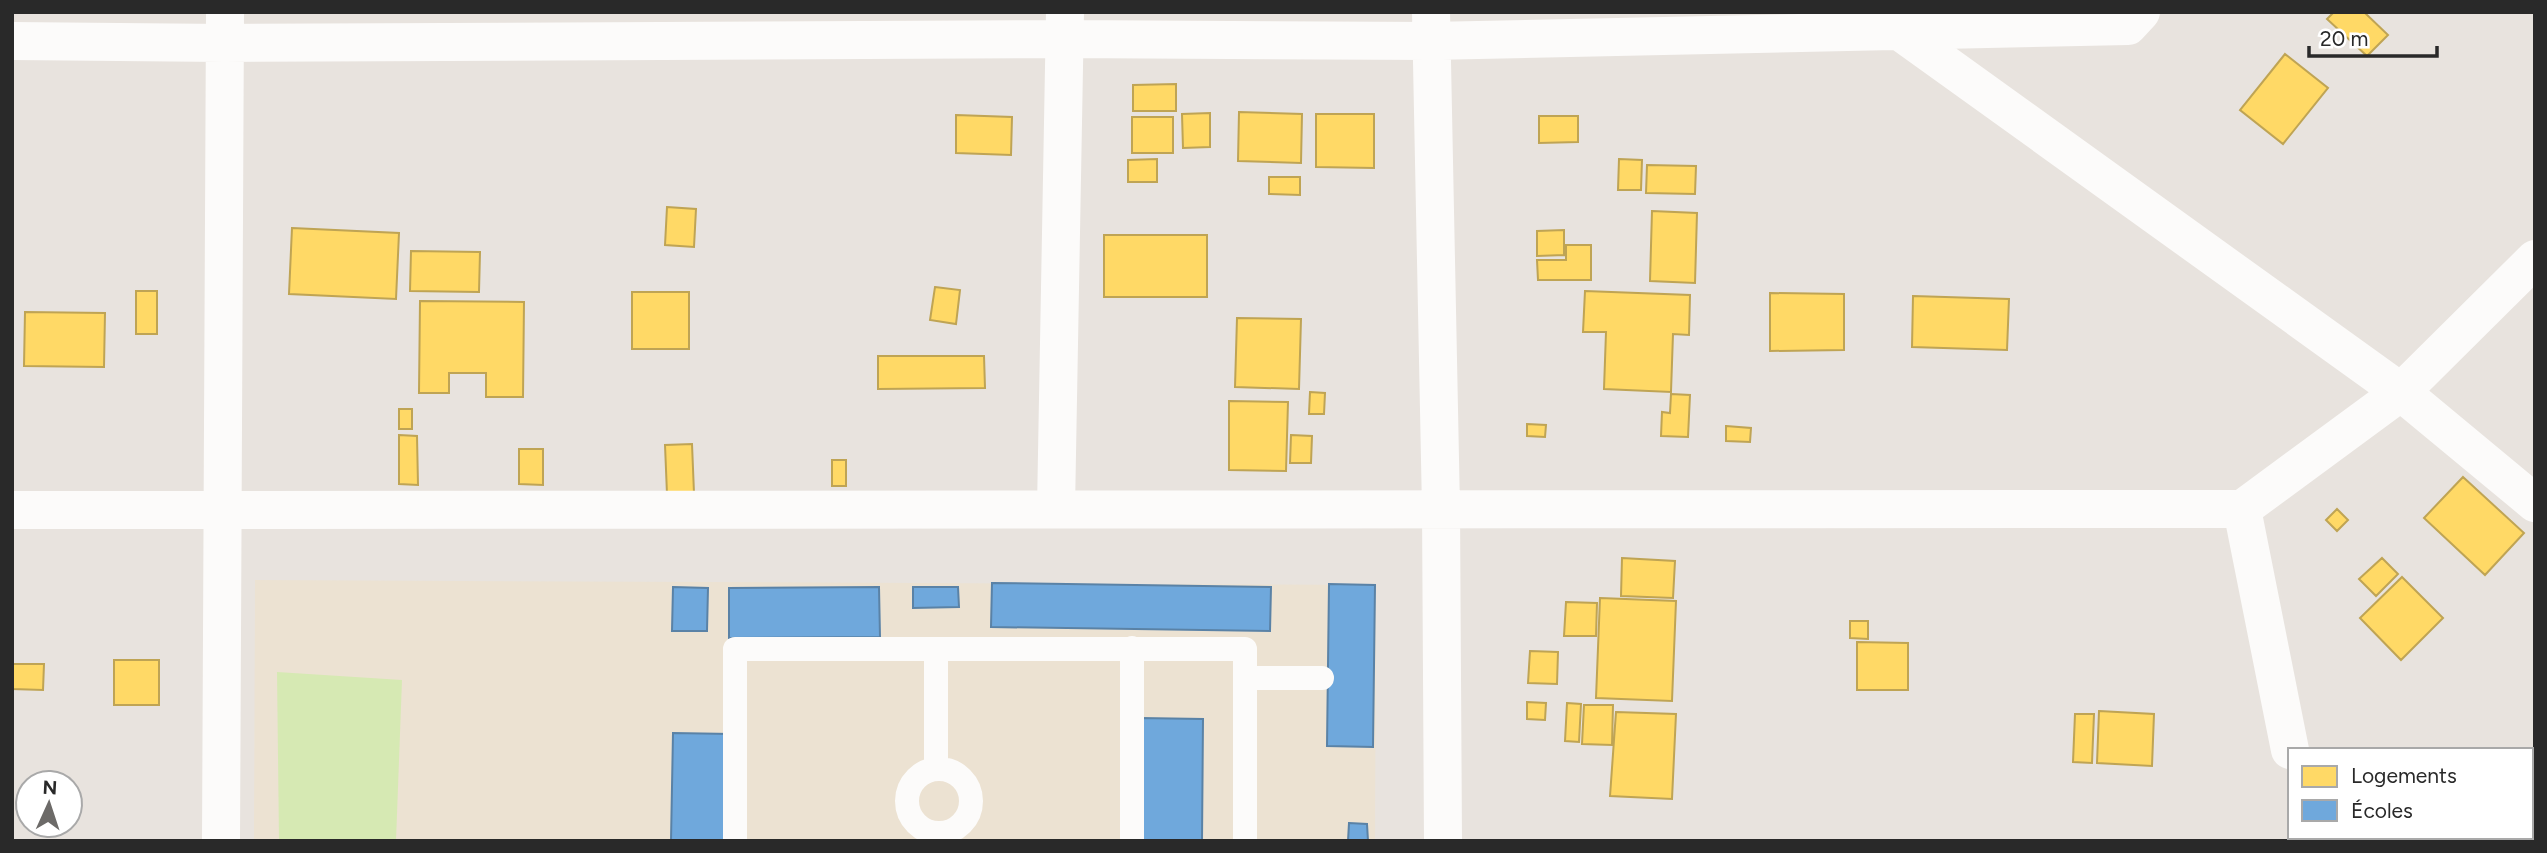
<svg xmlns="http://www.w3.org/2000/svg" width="2547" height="853" viewBox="0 0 2547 853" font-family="Figtree,sans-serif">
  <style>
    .education { fill: #ece2d2 }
    .pitch { fill: #d6e9b3 }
    .homes { fill: #ffd966; stroke: #bfa454; stroke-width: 2 }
    .schools { fill: #6fa8dc; stroke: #5a82a6; stroke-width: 2 }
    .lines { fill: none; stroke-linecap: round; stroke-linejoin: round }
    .lane { stroke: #fcfbfa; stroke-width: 24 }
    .street { stroke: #fcfbfa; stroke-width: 38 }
  </style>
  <rect width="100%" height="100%" fill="#e8e3de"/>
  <path class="education" d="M255,580L1376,585L1375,841H254Z"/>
  <path class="pitch" d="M277,672L402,680L396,841H279Z"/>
  <path class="homes" d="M2334,12H2364L2388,35L2367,56L2327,19Z
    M2285,54L2328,88L2283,144L2240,110Z
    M1176,84V111H1133V85Z
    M1239,112L1302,114L1301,163L1238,161Z
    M1210,113V147L1183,148L1182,114Z
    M1316,114H1374V168L1316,167Z
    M956,115L1012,117L1011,155L956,153Z
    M1539,116H1578V142L1539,143Z
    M1132,117H1173V153H1132Z
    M1157,159V182H1128V160Z
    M1619,159L1642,160L1641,190H1618Z
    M1647,165L1696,166L1695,194L1646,193Z
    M1269,177H1300V195L1269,194Z
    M667,207L696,209L694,247L665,245Z
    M1652,211L1697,213L1695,283L1650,281Z
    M292,228L399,233L396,299L289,294Z
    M1564,230V255L1537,256V231Z
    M1104,235H1207V297H1104Z
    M1566,245H1591V280H1538L1537,260H1566Z
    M411,251L480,252L479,292L410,291Z
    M935,287L960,290L956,324L930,320Z
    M136,291H157V334H136Z
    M1585,291L1690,295L1689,335L1673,334L1671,392L1604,389L1606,332H1583Z
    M632,292H689V349H632Z
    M1770,293L1844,294V350L1770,351Z
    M1913,296L2009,299L2007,350L1912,347Z
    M420,301L524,302L523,397H486V373H449V393H419Z
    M25,312L105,313L104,367L24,366Z
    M1237,318L1301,319L1299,389L1235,387Z
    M878,356H984L985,388L878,389Z
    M1310,392L1325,393L1324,414H1309Z
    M1671,394L1690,395L1688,437L1661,436L1662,412L1670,413Z
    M1229,401L1288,402L1286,471L1229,470Z
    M399,409H412V429H399Z
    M1527,424L1546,425L1545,437L1527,436Z
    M1726,426L1751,428L1750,442L1726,441Z
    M399,435L417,436L418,485L399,484Z
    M1291,435L1312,436L1311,463H1290Z
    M692,444L694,493L667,494L665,445Z
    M519,449H543V485L519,484Z
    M832,460H846V486H832Z
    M2463,477L2524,533L2485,575L2424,518Z
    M2337,509L2348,520L2337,531L2326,520Z
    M1622,558L1675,561L1673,598L1621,596Z
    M2382,558L2398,574L2376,596L2359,579Z
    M2402,577L2443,618L2401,660L2360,618Z
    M1600,598L1676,601L1672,701L1596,698Z
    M1566,602L1597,603L1596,636H1564Z
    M1850,621H1868V639L1850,638Z
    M1857,642L1908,643V690H1857Z
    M1530,651L1558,652L1557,684L1528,683Z
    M114,660H159V705H114Z
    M12,664H44L43,690L12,689Z
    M1527,702L1546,703L1545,720L1527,719Z
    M1567,703L1581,704L1579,742L1565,741Z
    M1584,705H1613L1612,745L1582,744Z
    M2099,711L2154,714L2152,766L2097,763Z
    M1616,712L1676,714L1672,799L1610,796Z
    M2075,714H2094L2092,763L2073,762Z"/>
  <path class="schools" d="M992,583L1271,587L1270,631L991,627Z
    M1329,584L1375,585L1373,747L1327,746Z
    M673,587L708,588L707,631H672Z
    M879,587L880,637L729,638V588Z
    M913,587H958L959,607L913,608Z
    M1140,718L1203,719L1202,841H1138Z
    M673,733L731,734L729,841H671Z
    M1349,823L1367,824L1368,841H1348Z"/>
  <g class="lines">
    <path class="lane" d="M936,649V768
      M1245,678H1322
      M907 801a32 32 0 1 1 64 0a32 32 0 1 1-64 0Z
      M735,841V649H1245V841
      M1132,841V648"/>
    <path class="street" d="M1431,12L1441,509L1443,841
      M1901,25L1902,33L2401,392L2535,503
      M12,41L225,43L1064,39L1430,41L2128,26L2141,12
      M1056,509L1065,12
      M12,510L2242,509
      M2290,750L2242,509L2401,392L2535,259
      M2308,837L2309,841
      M221,841L225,12"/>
  </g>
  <rect width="2547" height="853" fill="none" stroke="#292929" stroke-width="28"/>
  <rect x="2288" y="748" width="245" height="91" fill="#ffffff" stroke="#a9a9a9" stroke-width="2"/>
  <rect x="2302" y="766" width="35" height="21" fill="#ffd966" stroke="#a9a9a9" stroke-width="2"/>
  <text x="2351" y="783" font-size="21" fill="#292929">Logements</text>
  <rect x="2302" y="800" width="35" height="21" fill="#6fa8dc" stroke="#a9a9a9" stroke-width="2"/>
  <text x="2351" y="818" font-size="21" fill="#292929">Écoles</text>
  <g transform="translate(49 804) rotate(3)"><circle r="33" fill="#ffffff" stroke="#a9a9a9" stroke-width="2"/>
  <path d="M0-5L12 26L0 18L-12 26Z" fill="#6c6a68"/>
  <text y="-10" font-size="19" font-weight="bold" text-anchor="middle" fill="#292929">N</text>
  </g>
  <path d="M2309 46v10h128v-10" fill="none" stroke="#292929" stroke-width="3.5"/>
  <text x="2320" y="46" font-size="21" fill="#292929" stroke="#ffffff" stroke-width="5" paint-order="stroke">20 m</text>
</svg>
